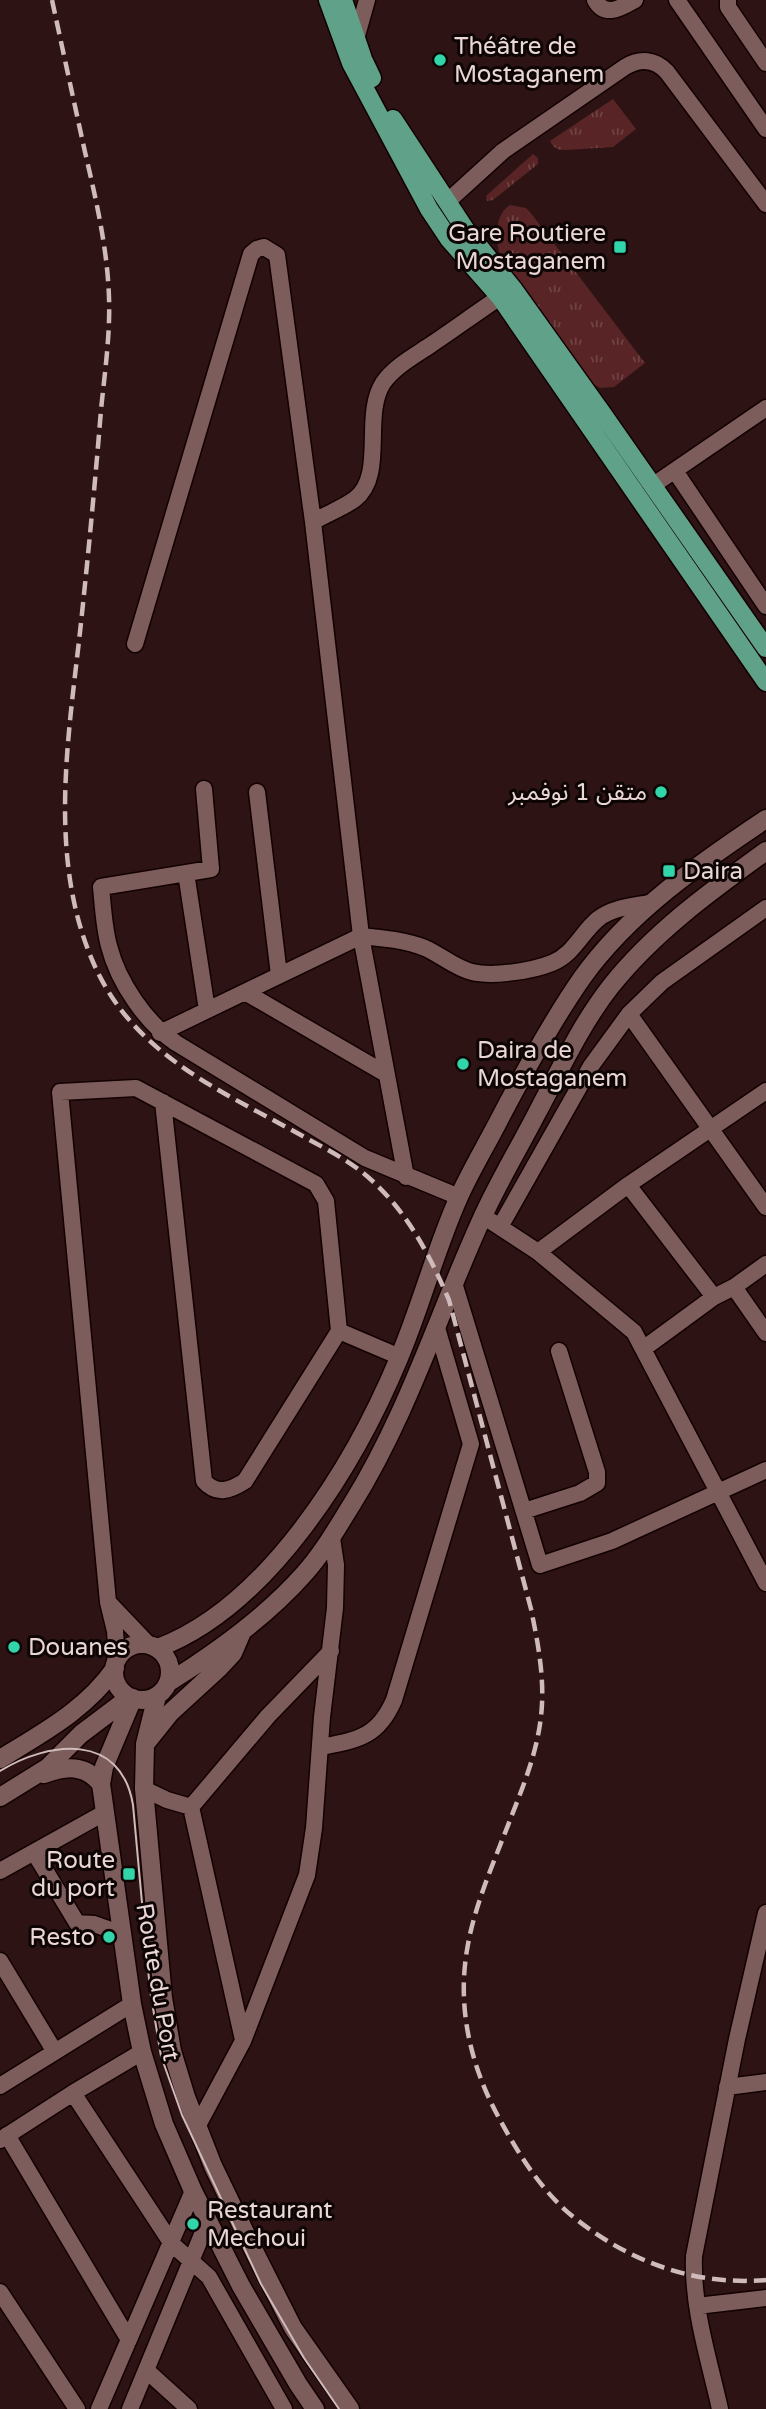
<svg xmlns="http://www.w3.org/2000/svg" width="766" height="2409" viewBox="0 0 766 2409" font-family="'Varela Round','Noto Sans Arabic',sans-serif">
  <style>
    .grass { fill: url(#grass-tufts) }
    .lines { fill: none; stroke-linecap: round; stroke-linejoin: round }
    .minor-casing { stroke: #130102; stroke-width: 19 }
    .secondary-casing { stroke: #130102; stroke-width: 21 }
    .primary-casing { stroke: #130102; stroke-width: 21 }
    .minor { stroke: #7d5d5b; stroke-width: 16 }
    .secondary { stroke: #7d5d5b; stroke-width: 18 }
    .primary { stroke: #60a189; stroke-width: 18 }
    .tram { stroke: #cfbbbb; stroke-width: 2 }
    .rail { stroke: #cfbbbb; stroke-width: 4.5; stroke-dasharray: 14 7; stroke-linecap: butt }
    .poi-dot { fill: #32d4a9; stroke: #0d0404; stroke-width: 2.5 }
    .labels { text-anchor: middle; stroke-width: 6; stroke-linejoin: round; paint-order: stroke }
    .poi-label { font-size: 24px; fill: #e9d6d5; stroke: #0d0404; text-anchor: start }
    .street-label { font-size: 24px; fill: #e9d6d5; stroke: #0d0404 }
  </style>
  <defs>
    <pattern id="grass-tufts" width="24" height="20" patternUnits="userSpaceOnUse" patternTransform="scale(1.75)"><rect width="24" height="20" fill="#582425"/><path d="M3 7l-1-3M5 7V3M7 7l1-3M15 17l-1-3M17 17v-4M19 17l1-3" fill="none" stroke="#704344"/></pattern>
  </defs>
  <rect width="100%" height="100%" fill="#2d1313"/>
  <path class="grass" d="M613,99L636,129L613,147L566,150C558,150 554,149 550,141Z
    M533,154L538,158V164L493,200L487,201L486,196Z
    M510,205L526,208L530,212L645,363L614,387L600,388L590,382L501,260C496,243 493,215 510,205Z"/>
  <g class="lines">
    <defs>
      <path id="minor" d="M595,0C605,18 621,8 635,0
        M677,0L766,129
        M728,0V7L766,63
        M356,39L367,0
        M447,202L503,151L625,67C640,58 655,59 667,72L766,204
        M675,471L766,606
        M652,486L766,408
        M313,522C326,514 343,508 355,499C386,475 362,416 383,383C394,367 414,356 429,346C453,330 476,313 500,297
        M135,644L251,254L257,249L264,247L277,255L313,522L361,936L406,1177
        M204,789L211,869L101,887C103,907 104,928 109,946C118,982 146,1023 176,1043L365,1158L459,1197
        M257,792L279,975
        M186,873L207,1010
        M245,992L386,1074
        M629,1014L766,1207
        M160,1033L361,936C382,938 405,940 425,948C441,955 455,968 472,972C493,977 532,971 552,963C574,954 581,933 598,919C613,907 635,906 654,902
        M628,1185L714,1297
        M483,1216L538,1252L634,1332L766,1583
        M500,1227L591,1066L629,1014L662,982L766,908
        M538,1252L628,1185L766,1091
        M455,1286L540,1565L612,1541L766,1470
        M734,1287L766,1333
        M339,1331L400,1357
        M643,1349L714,1297L734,1287L766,1264
        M524,1511L580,1493L597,1483V1472L559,1351
        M110,1604L149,1645
        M117,1660L115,1631L108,1602L60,1092L136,1088L316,1184L326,1201L339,1331L245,1481C231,1490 217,1496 204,1481L163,1102
        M321,1747C358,1740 378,1737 394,1700L471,1444L437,1328
        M144,1789L167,1800L191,1807
        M191,1807L243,2040
        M191,1807L268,1716L331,1651
        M34,1852L77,1923L94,1924L122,1934
        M0,1871L104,1813
        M0,1961L55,2052
        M0,2086L132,2004
        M727,2087L766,2082
        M73,2093L172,2244L209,2277L284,2409
        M197,2127L243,2041L307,1875L314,1828L322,1717L335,1608L336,1565L332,1538
        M7,2135L129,2340
        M0,2140L73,2093L142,2052
        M0,2292L77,2409
        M697,2306L766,2298
        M146,2370L189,2409
        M99,2409L193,2191
        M130,2409L208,2220
        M720,2409C709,2359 692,2308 694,2256L737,2039L766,1913"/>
      <path id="secondary" d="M114 1672a28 28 0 1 1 56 0a28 28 0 1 1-56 0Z
        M158,1648C269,1606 355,1464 399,1358C421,1306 435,1251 458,1199C469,1174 484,1149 497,1124C523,1074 550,1024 582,978C629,912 700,863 766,819
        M169,1682C217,1652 266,1617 304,1574C323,1553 337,1528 352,1504C408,1414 439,1312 483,1216C499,1181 519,1148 537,1113C560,1070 581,1024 611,986C654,932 711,891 766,851
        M157,1696L145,1744L144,1789L163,1998L172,2051L186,2097L213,2166L254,2251L293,2328L350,2409
        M133,1698L104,1767L101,1784L132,2004L142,2052L164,2124L193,2191L241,2286L298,2384L315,2409
        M147,1742L171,1712L219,1668L233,1653L242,1632
        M0,1759C42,1733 86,1710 115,1668
        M44,1774C66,1766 85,1764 101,1784
        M0,1797L47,1768L81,1734L130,1697"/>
      <path id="primary" d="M328,0L351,63L429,209L449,239L500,297L766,682
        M343,0L363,59L372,78
        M393,119L465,229L514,290L602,413L766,648"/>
    </defs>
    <use href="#minor" class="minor-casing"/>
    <use href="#secondary" class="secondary-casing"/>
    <use href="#primary" class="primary-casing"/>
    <use href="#minor" class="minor"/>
    <use href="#secondary" class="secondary"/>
    <use href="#primary" class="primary"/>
    <path class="tram" d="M0,1771C49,1741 121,1732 133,1805L150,1990L161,2056L182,2115L261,2284L304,2358L339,2409"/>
    <path class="rail" d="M52,0C63,51 74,102 85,152C98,208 111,264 109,321C108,351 104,380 101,410C95,484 88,558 80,632C68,740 48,858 93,962C132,1053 217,1089 299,1134C320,1146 343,1157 362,1172C404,1206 428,1251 449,1300L531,1609C539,1648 546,1685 540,1724C535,1758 522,1789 510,1820C494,1862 474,1906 467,1950C457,2009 471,2067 499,2118C518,2153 540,2189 571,2215C627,2261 693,2286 766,2280"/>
  </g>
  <g class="poi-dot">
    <circle cx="440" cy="60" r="7"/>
    <rect x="613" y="240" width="14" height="14" rx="3.5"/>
    <circle cx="661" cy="792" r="7"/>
    <rect x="662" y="864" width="14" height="14" rx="3.5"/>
    <circle cx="463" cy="1064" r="7"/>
    <circle cx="14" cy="1647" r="7"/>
    <rect x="122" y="1867" width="14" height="14" rx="3.5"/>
    <circle cx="109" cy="1937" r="7"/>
    <circle cx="193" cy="2224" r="7"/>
  </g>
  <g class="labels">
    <g class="poi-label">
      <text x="454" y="54">Théâtre de<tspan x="454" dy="28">Mostaganem</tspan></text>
      <text x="606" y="241" text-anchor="end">Gare Routiere<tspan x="606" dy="28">Mostaganem</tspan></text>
      <text x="647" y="800" text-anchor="end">متقن 1 نوفمبر</text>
      <text x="683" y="879">Daira</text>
      <text x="477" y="1058">Daira de<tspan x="477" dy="28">Mostaganem</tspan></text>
      <text x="28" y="1655">Douanes</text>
      <text x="115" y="1868" text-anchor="end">Route<tspan x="115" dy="28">du port</tspan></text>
      <text x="95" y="1945" text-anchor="end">Resto</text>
      <text x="207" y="2218">Restaurant<tspan x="207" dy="28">Mechoui</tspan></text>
    </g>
    <g class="street-label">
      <text transform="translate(158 1982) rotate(80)" y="8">Route du Port</text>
    </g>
  </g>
</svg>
